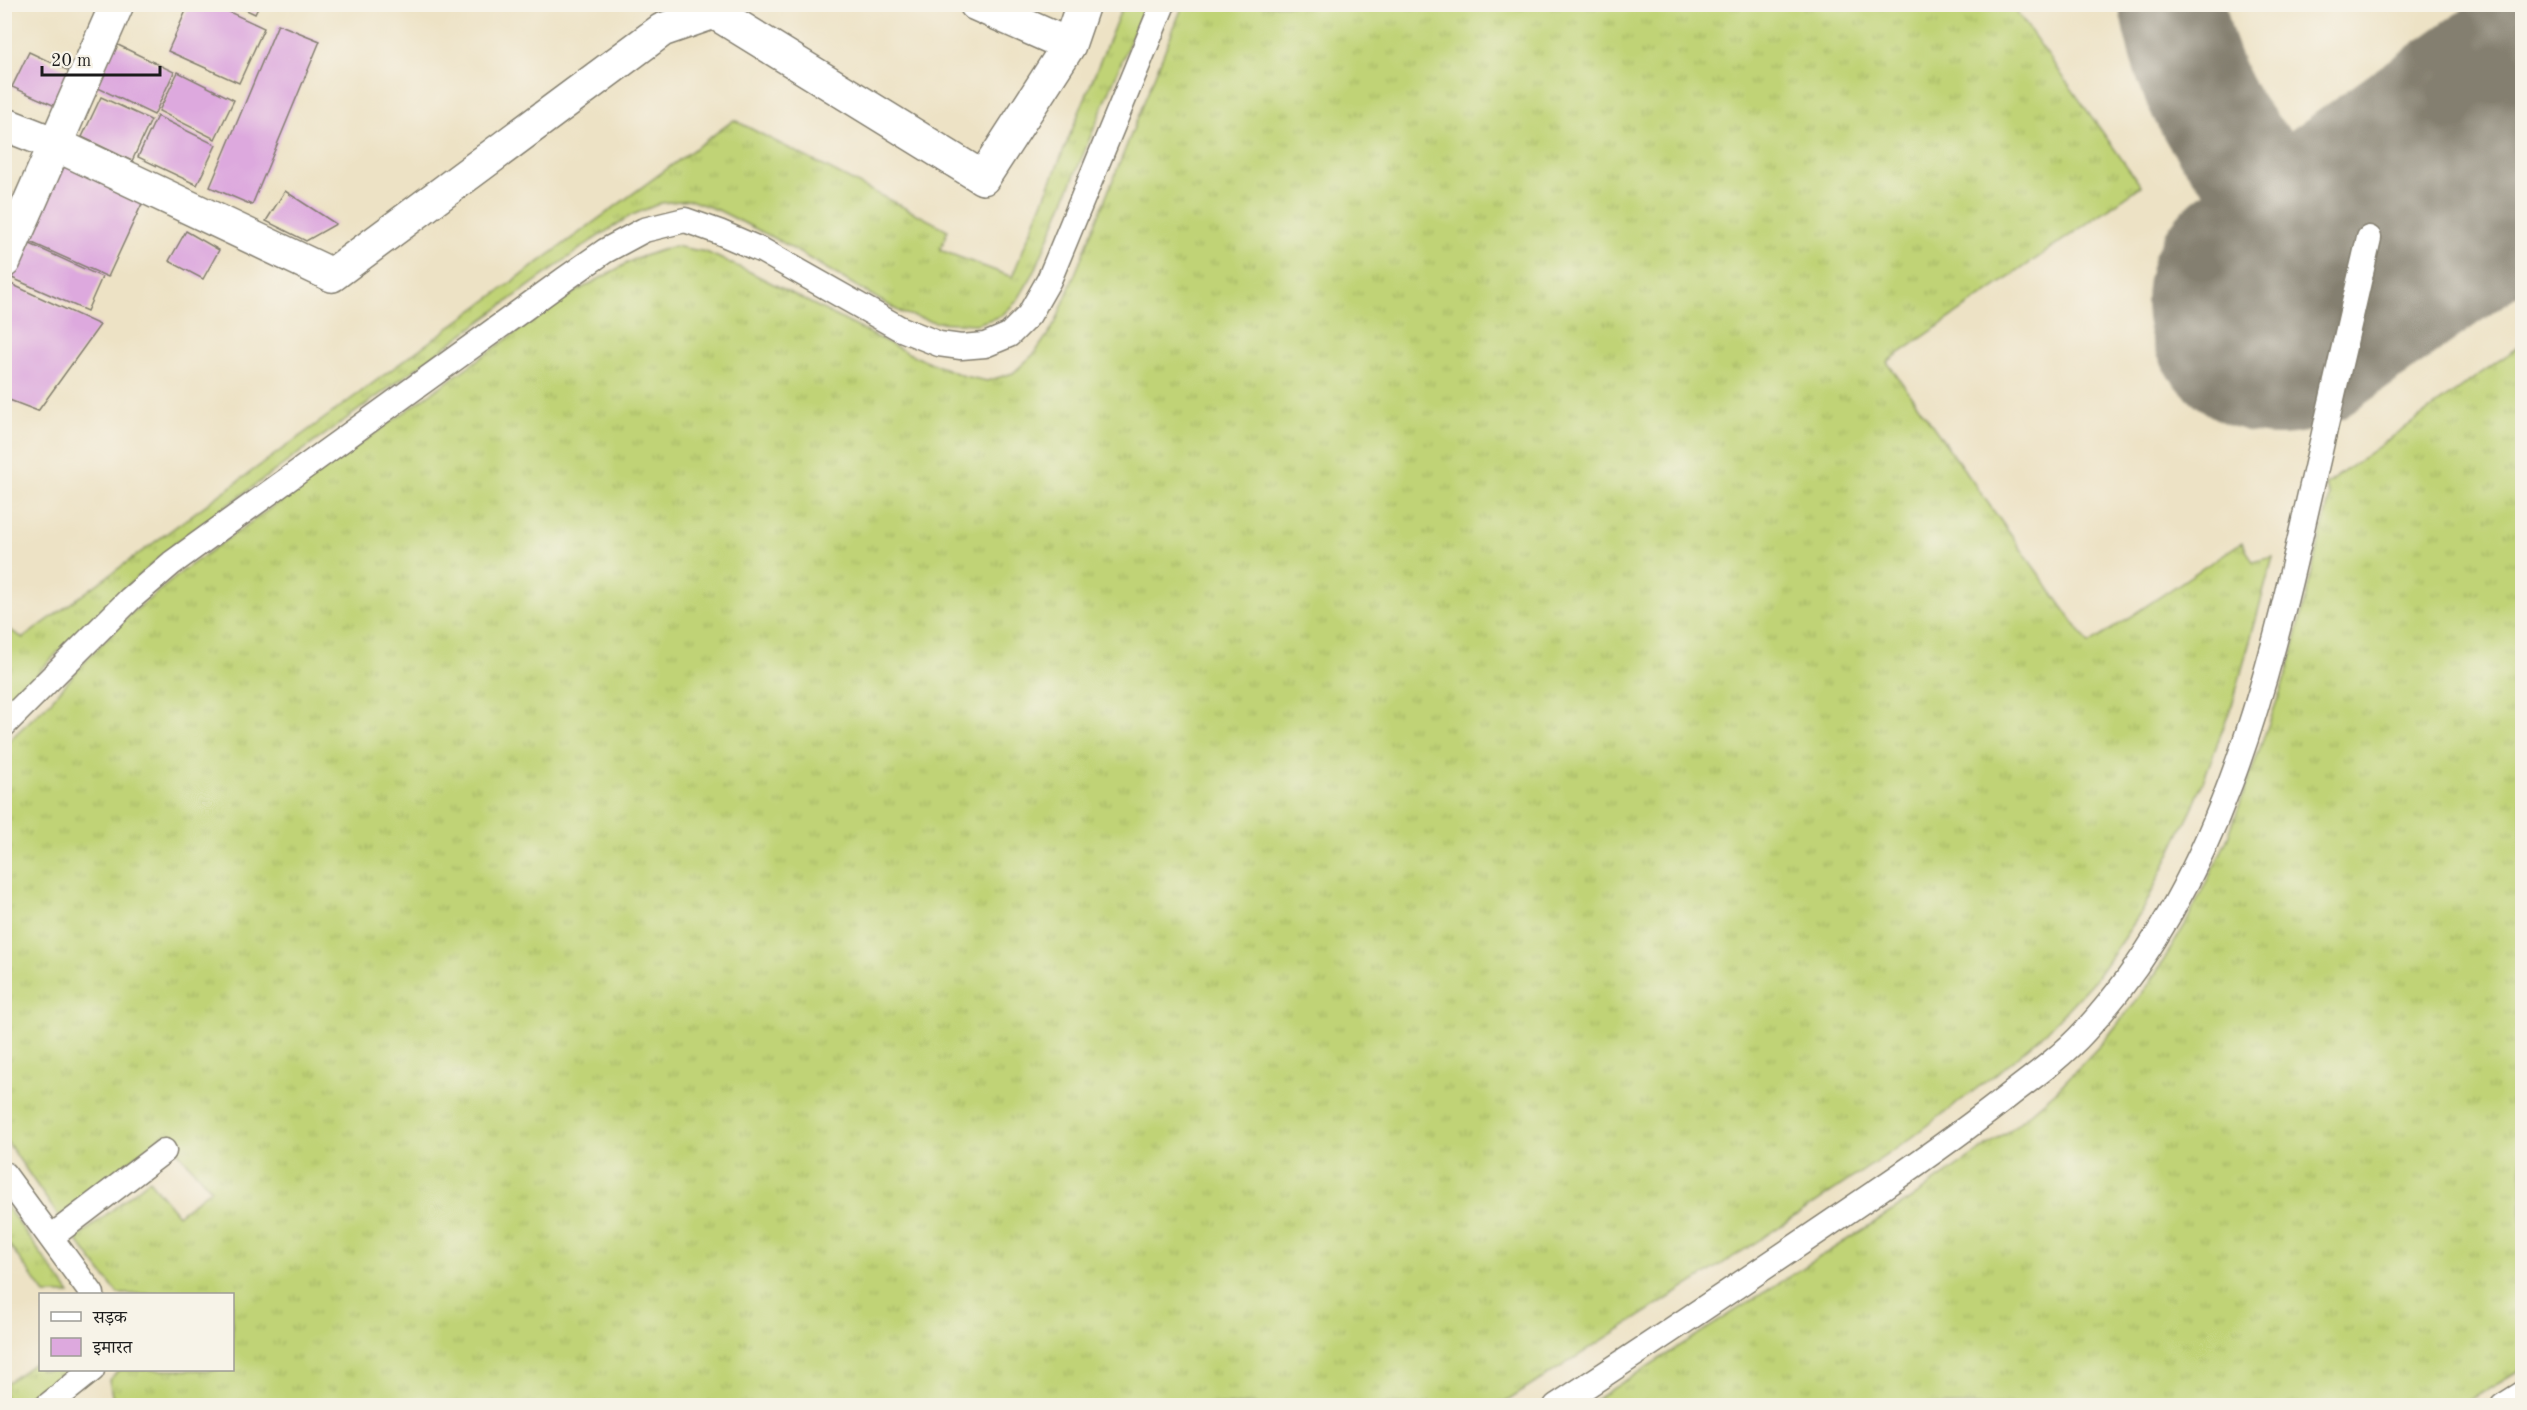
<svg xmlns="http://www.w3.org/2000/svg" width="2527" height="1410" viewBox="0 0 2527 1410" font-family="'Old Standard TT','Noto Serif Devanagari',serif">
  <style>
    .grass { fill: url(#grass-tufts); stroke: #6e7849; stroke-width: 1.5 }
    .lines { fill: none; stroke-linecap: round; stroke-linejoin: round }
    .taxiway { stroke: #847f70; stroke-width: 106 }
    .runway { stroke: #847f70; stroke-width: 266 }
    .building { fill: #dda9de }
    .lane-casing { stroke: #847f70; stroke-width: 27 }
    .street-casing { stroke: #847f70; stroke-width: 36 }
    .lane { stroke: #fff; stroke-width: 24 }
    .street { stroke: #fff; stroke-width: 33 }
  </style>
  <defs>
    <pattern id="grass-tufts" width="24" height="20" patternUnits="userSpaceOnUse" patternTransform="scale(1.5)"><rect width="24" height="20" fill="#c0d376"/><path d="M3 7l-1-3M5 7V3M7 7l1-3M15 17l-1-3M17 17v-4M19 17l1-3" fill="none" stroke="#a4b566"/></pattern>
  </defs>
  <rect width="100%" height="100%" fill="#f7f3e8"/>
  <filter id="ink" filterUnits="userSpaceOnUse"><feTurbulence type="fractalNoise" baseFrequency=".0167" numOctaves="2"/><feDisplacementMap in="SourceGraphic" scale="12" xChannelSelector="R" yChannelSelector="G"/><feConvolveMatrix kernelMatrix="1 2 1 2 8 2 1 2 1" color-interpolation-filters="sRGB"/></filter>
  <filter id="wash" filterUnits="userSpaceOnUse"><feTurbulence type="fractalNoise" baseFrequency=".008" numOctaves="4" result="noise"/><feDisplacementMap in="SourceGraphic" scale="24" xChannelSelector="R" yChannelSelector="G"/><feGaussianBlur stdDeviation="1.35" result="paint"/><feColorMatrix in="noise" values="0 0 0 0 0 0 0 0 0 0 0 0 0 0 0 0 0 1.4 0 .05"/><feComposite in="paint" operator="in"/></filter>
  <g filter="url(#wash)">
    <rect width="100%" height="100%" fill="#ede2c5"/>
    <path class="grass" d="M1123,5H1145L1035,271L1017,301L1001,316L976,324L935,322L902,313L776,239L720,211L690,200L661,203L630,216L591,241L177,542L81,628L5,708V627L23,638L734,120L948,230L940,250L1012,277Z
      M1183,5H2012L2141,186L1887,362L2089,644L2242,542L2253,562L2273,557L2233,702L2196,800L2143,910L2096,978L2047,1031L2005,1067L1906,1142L1758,1241L1501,1405H114L109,1380L119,1370H232V1294H118L76,1239L149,1180L178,1215L211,1189L163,1135L59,1217L5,1139L4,745L50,702L91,655L130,615L184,570L511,336L577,291L635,259L674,246L706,252L750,272L914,356L964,376L987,381L1013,373L1035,353L1055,324Z
      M2522,344V1369L2460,1406L1587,1405L1900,1206L2010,1130L2055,1092L2105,1040L2150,983L2185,925L2227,840L2288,670L2330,496L2325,485Z
      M5,1204L70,1294H45L5,1239Z
      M40,1359V1370H81L37,1405H5L4,1385Z"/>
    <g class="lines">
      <path class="taxiway" d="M2172,4C2180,49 2196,94 2222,131C2265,192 2342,240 2417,246C2447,249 2496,235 2522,220"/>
      <path class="runway" d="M2279,302L2522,129"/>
    </g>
    <g id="blocks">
      <path class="building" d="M189,4H212L264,28L239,83L168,51Z
        M234,4H260L255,14Z
        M278,24L320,41L252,205L210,187Z
        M116,44L174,72L154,115L96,87Z
        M29,52L78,75L62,109L12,87Z
        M178,72L234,100L215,139L159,111Z
        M101,97L151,120L132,161L82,137Z
        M157,116L216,145L197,185L138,157Z
        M65,161L145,197L108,277L28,241Z
        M4,188L12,192L4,207Z
        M285,191L336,224L306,241L266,221Z
        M186,231L219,250L203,279L169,261Z
        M28,243L102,277L87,311L12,278Z
        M11,284L100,325L38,411L4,398V299Z"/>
    </g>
  </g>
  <g filter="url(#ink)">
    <use href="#blocks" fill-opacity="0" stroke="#847f70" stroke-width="1.5"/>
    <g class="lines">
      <defs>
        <path id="lane" d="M4,725L130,599L172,563L565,279L605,251L644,230L685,220L719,232L763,251L899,328L939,344L961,347L985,345L1009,335L1029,315L1049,280L1163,4
          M4,1174L92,1294
          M51,1237L164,1151
          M47,1406L92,1370
          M1556,1406C1664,1336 1770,1264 1876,1192C1924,1159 1971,1126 2016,1090C2040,1072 2065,1053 2085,1031C2218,886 2266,689 2308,503C2329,414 2349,326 2369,238
          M2503,1406L2522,1394"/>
        <path id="street" d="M976,4L1069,45
          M4,124L55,144L332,275L662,30L714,12L983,178L1069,45L1083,4
          M4,261L117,4"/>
      </defs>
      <use href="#lane" class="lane-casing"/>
      <use href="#street" class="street-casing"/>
      <use href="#lane" class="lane"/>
      <use href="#street" class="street"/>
    </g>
  </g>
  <rect width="2527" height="1410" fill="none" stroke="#f7f3e8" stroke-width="24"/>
  <rect x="39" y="1293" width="195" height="78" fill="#f7f3e8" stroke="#9f9d96" stroke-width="1.5"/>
  <rect x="51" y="1312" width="30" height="9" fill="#ffffff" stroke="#9f9d96" stroke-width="1.5"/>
  <text x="93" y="1323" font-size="18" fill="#1c1c1c">सड़क</text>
  <rect x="51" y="1338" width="30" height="18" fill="#dda9de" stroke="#9f9d96" stroke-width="1.5"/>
  <text x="93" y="1353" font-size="18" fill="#1c1c1c">इमारत</text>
  <path d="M42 66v9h118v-9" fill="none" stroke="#1c1c1c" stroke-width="3"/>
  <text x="51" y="66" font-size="18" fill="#1c1c1c" stroke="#f7f3e8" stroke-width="4.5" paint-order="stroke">20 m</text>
</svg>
